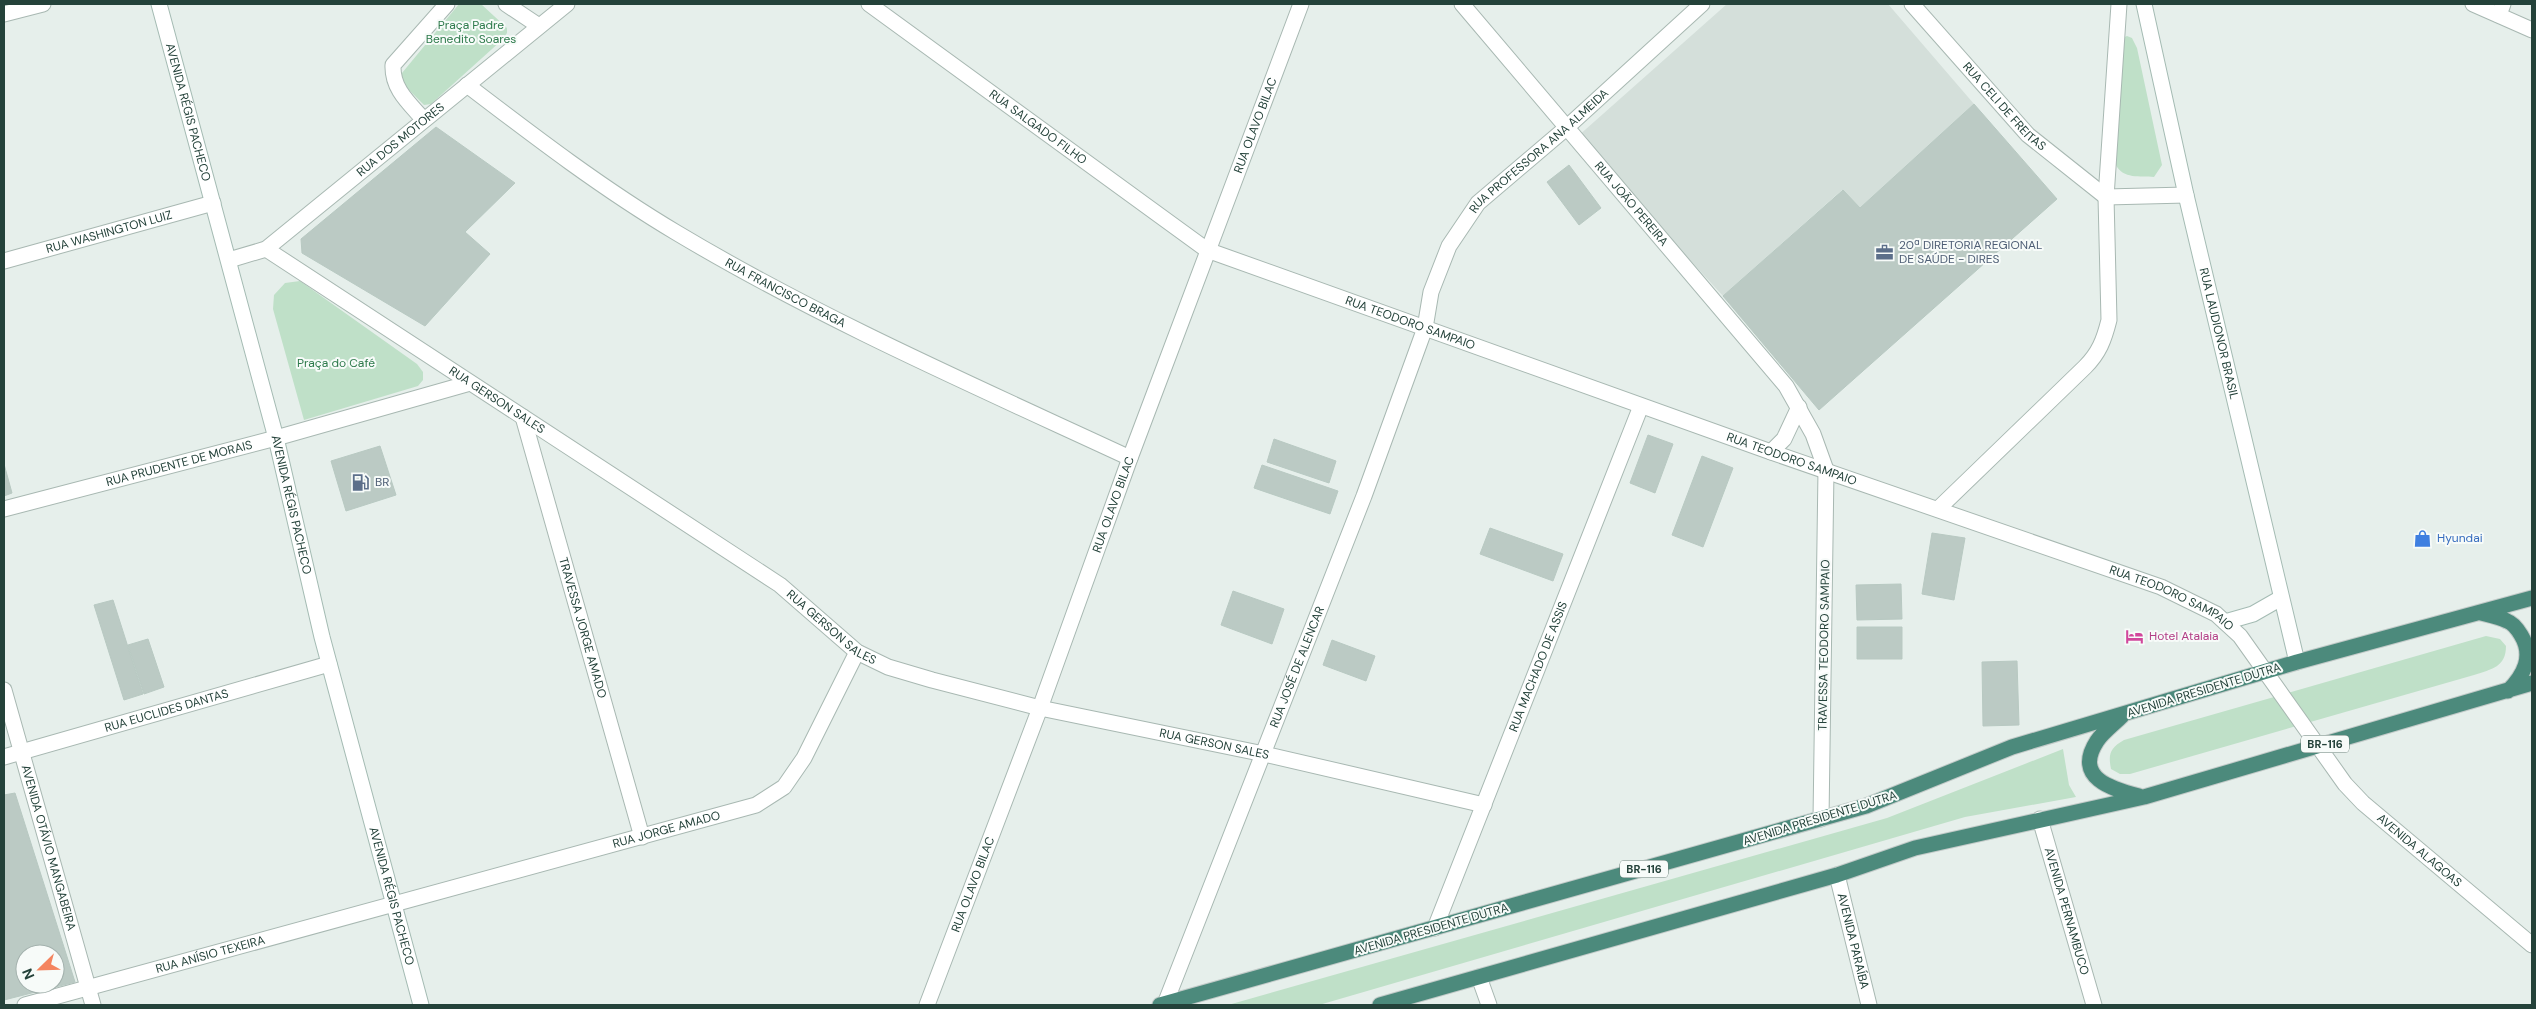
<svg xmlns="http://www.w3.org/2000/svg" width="2536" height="1009" viewBox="0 0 2536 1009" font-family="'DM Sans',sans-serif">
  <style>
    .built { fill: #d4dfda }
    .green { fill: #bfe0c8 }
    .building { fill: #bbcac4; stroke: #b8c9c2; fill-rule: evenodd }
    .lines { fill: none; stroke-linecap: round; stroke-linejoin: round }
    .minor-casing { stroke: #a8b8b2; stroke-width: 17 }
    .tertiary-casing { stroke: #a8b8b2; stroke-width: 17 }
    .secondary-casing { stroke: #a4bbb3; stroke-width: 17 }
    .trunk-casing { stroke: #c2cac8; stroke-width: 17 }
    .minor { stroke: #fff; stroke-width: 15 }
    .tertiary { stroke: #fff; stroke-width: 15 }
    .secondary { stroke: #fff; stroke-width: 15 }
    .trunk { stroke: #4c8a7c; stroke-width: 15 }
    .labels { text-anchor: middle; stroke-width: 4; stroke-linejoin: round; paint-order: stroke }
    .shield { fill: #f7fbf9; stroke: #637a73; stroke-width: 1 }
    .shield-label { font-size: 11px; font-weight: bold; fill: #24423a }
    .park-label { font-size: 12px; fill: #2d7a4b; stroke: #f7fbf9 }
    .street-label { font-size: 12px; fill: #24423a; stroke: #f7fbf9 }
    .service-label { font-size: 12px; fill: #4e5e75; stroke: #f7fbf9; text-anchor: start }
    .shop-label { font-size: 12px; fill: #366cbe; stroke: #f7fbf9; text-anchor: start }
    .hotel-label { font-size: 12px; fill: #b23c85; stroke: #f7fbf9; text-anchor: start }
  </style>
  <rect width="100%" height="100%" fill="#e6efeb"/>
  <path class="built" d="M1727,4H1888L1974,104L1860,208L1842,190L1723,296L1577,137Z"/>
  <path class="green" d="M459,4H481L507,28V33L502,40L431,104L424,105L400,81L402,73Z
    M2127,36L2132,38L2137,48L2162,165L2154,177C2140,176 2123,179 2116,165L2120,39Z
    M300,281L417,364L423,372V380L418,386L304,420L273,309L274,295L285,283Z
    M2486,636L2500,639L2506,646C2506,667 2492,669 2474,675L2130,774H2120L2111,769C2108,754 2110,748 2124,740Z
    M2063,749L2069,785L2076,797L1965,817L1319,1005H1228L1887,818Z"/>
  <path class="building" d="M1974,104L2057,199L1819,410L1723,296L1843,190L1860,208Z
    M436,127L515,183L465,232L490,254L425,326L302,253L301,239Z
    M1569,165L1601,208L1579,225L1547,182Z
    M1648,435L1673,444L1655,493L1630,483Z
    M1274,439L1336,461L1329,483L1267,462Z
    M380,446L396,495L346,511L331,461Z
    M1702,456L1733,468L1703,547L1672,535Z
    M4,464L12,493L4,496Z
    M1262,465L1338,491L1330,514L1254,488Z
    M1490,528L1563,554L1553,581L1480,554Z
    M1932,533L1965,538L1954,600L1922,594Z
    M1901,584L1902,619L1857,620L1856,585Z
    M1233,591L1284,609L1272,644L1221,625Z
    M113,600L143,694L124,700L94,605Z
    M1857,627H1902V659H1857Z
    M148,639L164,687L144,694L128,645Z
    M1332,640L1375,656L1366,681L1323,665Z
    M2017,661L2019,725L1983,726L1982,662Z
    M15,793L75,982L4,1000V795ZM25,954H55V984H25Z"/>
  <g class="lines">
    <defs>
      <g id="minor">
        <path d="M506,4L539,26"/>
        <path id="s1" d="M1462,4L1786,386L1813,434L1826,470L1821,819"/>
        <path id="s2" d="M1912,4L2028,135L2106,197L2186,195"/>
        <path d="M4,14L43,4"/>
        <path d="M2499,15L2503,4"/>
        <path id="s3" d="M467,85C535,137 603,189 677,233C821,319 977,387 1130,458"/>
        <path d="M424,120C409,103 392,89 393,65L447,4"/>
        <path id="s4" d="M266,249L780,585L857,652L888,667L932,680L1040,708L1264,754L1484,805"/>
        <path id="s5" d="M229,260L266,249L567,4"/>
        <path id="s6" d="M4,261L213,203"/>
        <path id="s7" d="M523,417L642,837"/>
        <path d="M1771,452L1784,439L1799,407"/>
        <path id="s8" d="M4,509L276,438L470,383"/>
        <path d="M1938,509L2085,367C2099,353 2104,340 2109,320L2106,197L2119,4"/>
        <path id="s9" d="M4,690L93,1005"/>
        <path id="s10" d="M4,757L329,664"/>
        <path id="s11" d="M2040,819L2094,1005"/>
        <path id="s12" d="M1837,875L1869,1005"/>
        <path id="s13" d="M1435,928L1641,406"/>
        <path id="s14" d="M1165,1004L1364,496L1425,328L1431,292L1449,246L1478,203L1565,129L1702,4"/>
        <path id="s15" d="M25,1005L756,805L784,787L804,758L857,652"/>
      </g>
      <g id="tertiary">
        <path id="s16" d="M869,4L1207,250L1771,452L2161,587L2216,614L2240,636L2345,784L2363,803L2532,945"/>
        <path d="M2473,4L2532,30"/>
        <path d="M1479,977L1489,1005"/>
        <path id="s17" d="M927,1005L1040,708L1130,458L1301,4"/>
      </g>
      <g id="secondary">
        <path id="s18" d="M159,4L276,438L322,637L421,1005"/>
        <path id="s19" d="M2144,4L2186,195L2297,662"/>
        <path d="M2225,622L2253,614L2281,598"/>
      </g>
      <path id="trunk" d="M2481,613C2489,615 2500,617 2507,621C2513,623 2518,630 2521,635C2534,656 2524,675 2508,691
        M2122,716C2114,724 2103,732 2097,741C2073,778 2112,789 2139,796
        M1160,1005L1866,806L2012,747L2297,662L2532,598
        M1380,1005L1837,875L1915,848L2144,797L2532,683"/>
    </defs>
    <use href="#minor" class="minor-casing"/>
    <use href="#tertiary" class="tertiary-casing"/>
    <use href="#secondary" class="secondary-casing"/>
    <use href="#trunk" class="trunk-casing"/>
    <use href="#minor" class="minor"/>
    <use href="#tertiary" class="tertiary"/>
    <use href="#secondary" class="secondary"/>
    <use href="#trunk" class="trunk"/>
  </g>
  <defs>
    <symbol id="office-bare" viewBox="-9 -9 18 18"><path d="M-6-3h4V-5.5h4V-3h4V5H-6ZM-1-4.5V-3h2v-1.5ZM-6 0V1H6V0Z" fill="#5c6f8a" stroke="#f7fbf9" stroke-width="2.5" paint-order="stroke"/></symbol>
    <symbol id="fuel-bare" viewBox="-9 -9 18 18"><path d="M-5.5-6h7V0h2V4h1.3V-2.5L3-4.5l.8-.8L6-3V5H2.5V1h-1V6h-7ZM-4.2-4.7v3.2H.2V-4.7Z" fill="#5c6f8a" stroke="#f7fbf9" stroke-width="2.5" paint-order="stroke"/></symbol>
    <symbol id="shop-bare" viewBox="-9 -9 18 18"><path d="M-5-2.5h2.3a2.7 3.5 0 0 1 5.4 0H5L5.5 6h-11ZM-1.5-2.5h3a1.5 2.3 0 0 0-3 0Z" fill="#3f7fe0" stroke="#f7fbf9" stroke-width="2.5" paint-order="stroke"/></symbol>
    <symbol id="hotel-bare" viewBox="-9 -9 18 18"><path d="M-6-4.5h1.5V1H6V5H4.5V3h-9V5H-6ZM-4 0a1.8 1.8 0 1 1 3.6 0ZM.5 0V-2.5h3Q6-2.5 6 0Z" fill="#d1479c" stroke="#f7fbf9" stroke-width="2.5" paint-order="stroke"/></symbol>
  </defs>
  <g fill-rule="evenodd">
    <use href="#office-bare" x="1872" y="240" width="25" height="25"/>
    <use href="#fuel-bare" x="348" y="470" width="25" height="25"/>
    <use href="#shop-bare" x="2410" y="526" width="25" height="25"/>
    <use href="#hotel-bare" x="2122" y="624" width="25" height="25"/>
  </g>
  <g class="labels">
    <g class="shield">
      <rect x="2301" y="735.5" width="48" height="17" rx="4"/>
      <rect x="1620" y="860.5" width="48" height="17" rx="4"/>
    </g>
    <g class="shield-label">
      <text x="2325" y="748">BR-116</text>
      <text x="1644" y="873">BR-116</text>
    </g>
    <g class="park-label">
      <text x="471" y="29">Praça Padre<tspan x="471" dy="14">Benedito Soares</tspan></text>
      <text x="336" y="367">Praça do Café</text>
    </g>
    <g class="street-label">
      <text dy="4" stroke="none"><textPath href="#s2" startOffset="138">RUA CELI DE FREITAS</textPath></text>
      <text dy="4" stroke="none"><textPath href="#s18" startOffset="112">AVENIDA RÉGIS PACHECO</textPath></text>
      <text dy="4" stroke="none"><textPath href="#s17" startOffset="939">RUA OLAVO BILAC</textPath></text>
      <text dy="4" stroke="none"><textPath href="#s16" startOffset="209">RUA SALGADO FILHO</textPath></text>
      <text dy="4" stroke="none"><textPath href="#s5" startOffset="212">RUA DOS MOTORES</textPath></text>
      <text dy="4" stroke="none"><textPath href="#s14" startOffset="942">RUA PROFESSORA ANA ALMEIDA</textPath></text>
      <text dy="4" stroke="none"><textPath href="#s1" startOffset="262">RUA JOÃO PEREIRA</textPath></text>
      <text dy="4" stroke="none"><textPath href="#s6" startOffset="109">RUA WASHINGTON LUIZ</textPath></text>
      <text dy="4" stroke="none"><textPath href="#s3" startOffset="381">RUA FRANCISCO BRAGA</textPath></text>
      <text dy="4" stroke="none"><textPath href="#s16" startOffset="634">RUA TEODORO SAMPAIO</textPath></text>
      <text dy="4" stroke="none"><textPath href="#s19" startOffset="338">RUA LAUDIONOR BRASIL</textPath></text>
      <text dy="4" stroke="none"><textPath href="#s4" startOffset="276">RUA GERSON SALES</textPath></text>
      <text dy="4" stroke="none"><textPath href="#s16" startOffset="1039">RUA TEODORO SAMPAIO</textPath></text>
      <text dy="4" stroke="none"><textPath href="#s8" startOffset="181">RUA PRUDENTE DE MORAIS</textPath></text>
      <text dy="4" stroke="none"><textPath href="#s18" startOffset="518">AVENIDA RÉGIS PACHECO</textPath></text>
      <text dy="4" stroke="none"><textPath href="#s17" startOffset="534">RUA OLAVO BILAC</textPath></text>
      <text dy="4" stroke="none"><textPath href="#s16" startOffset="1444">RUA TEODORO SAMPAIO</textPath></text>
      <text dy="4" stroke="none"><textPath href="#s4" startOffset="681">RUA GERSON SALES</textPath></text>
      <text dy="4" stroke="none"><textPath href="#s7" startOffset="219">TRAVESSA JORGE AMADO</textPath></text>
      <text transform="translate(1824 645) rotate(-89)" y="4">TRAVESSA TEODORO SAMPAIO</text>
      <text dy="4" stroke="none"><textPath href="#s14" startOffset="362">RUA JOSÉ DE ALENCAR</textPath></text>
      <text dy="4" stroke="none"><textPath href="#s13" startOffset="281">RUA MACHADO DE ASSIS</textPath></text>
      <text transform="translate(2204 690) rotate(-17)" y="4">AVENIDA PRESIDENTE DUTRA</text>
      <text dy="4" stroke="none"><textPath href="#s10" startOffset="169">RUA EUCLIDES DANTAS</textPath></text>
      <text dy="4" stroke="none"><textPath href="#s4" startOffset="1086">RUA GERSON SALES</textPath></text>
      <text transform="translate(1820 818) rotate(-17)" y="4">AVENIDA PRESIDENTE DUTRA</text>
      <text dy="4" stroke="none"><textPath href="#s15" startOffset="665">RUA JORGE AMADO</textPath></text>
      <text dy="4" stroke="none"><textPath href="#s9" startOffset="164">AVENIDA OTÁVIO MANGABEIRA</textPath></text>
      <text dy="4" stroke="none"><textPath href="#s16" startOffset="1805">AVENIDA ALAGOAS</textPath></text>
      <text dy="4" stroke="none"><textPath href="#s17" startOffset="129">RUA OLAVO BILAC</textPath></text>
      <text dy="4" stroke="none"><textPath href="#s18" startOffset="922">AVENIDA RÉGIS PACHECO</textPath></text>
      <text dy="4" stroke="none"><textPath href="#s11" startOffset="96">AVENIDA PERNAMBUCO</textPath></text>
      <text transform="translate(1431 929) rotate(-16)" y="4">AVENIDA PRESIDENTE DUTRA</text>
      <text dy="4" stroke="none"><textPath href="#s12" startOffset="68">AVENIDA PARAÍBA</textPath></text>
      <text dy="4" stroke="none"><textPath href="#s15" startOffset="192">RUA ANÍSIO TEXEIRA</textPath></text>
    </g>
    <g class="service-label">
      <text x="1899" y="249">20ª DIRETORIA REGIONAL<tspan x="1899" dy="14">DE SAÚDE - DIRES</tspan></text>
      <text x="375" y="486">BR</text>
    </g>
    <g class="shop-label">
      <text x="2437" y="542">Hyundai</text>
    </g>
    <g class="hotel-label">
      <text x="2149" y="640">Hotel Atalaia</text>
    </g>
  </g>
  <rect width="2536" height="1009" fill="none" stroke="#24423a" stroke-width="10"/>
  <g transform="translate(40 969) rotate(247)"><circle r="24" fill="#f7fbf9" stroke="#a3b1ad"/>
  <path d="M0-4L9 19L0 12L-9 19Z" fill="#f4845f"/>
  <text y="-8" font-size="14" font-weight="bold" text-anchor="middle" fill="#24423a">N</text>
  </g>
</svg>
